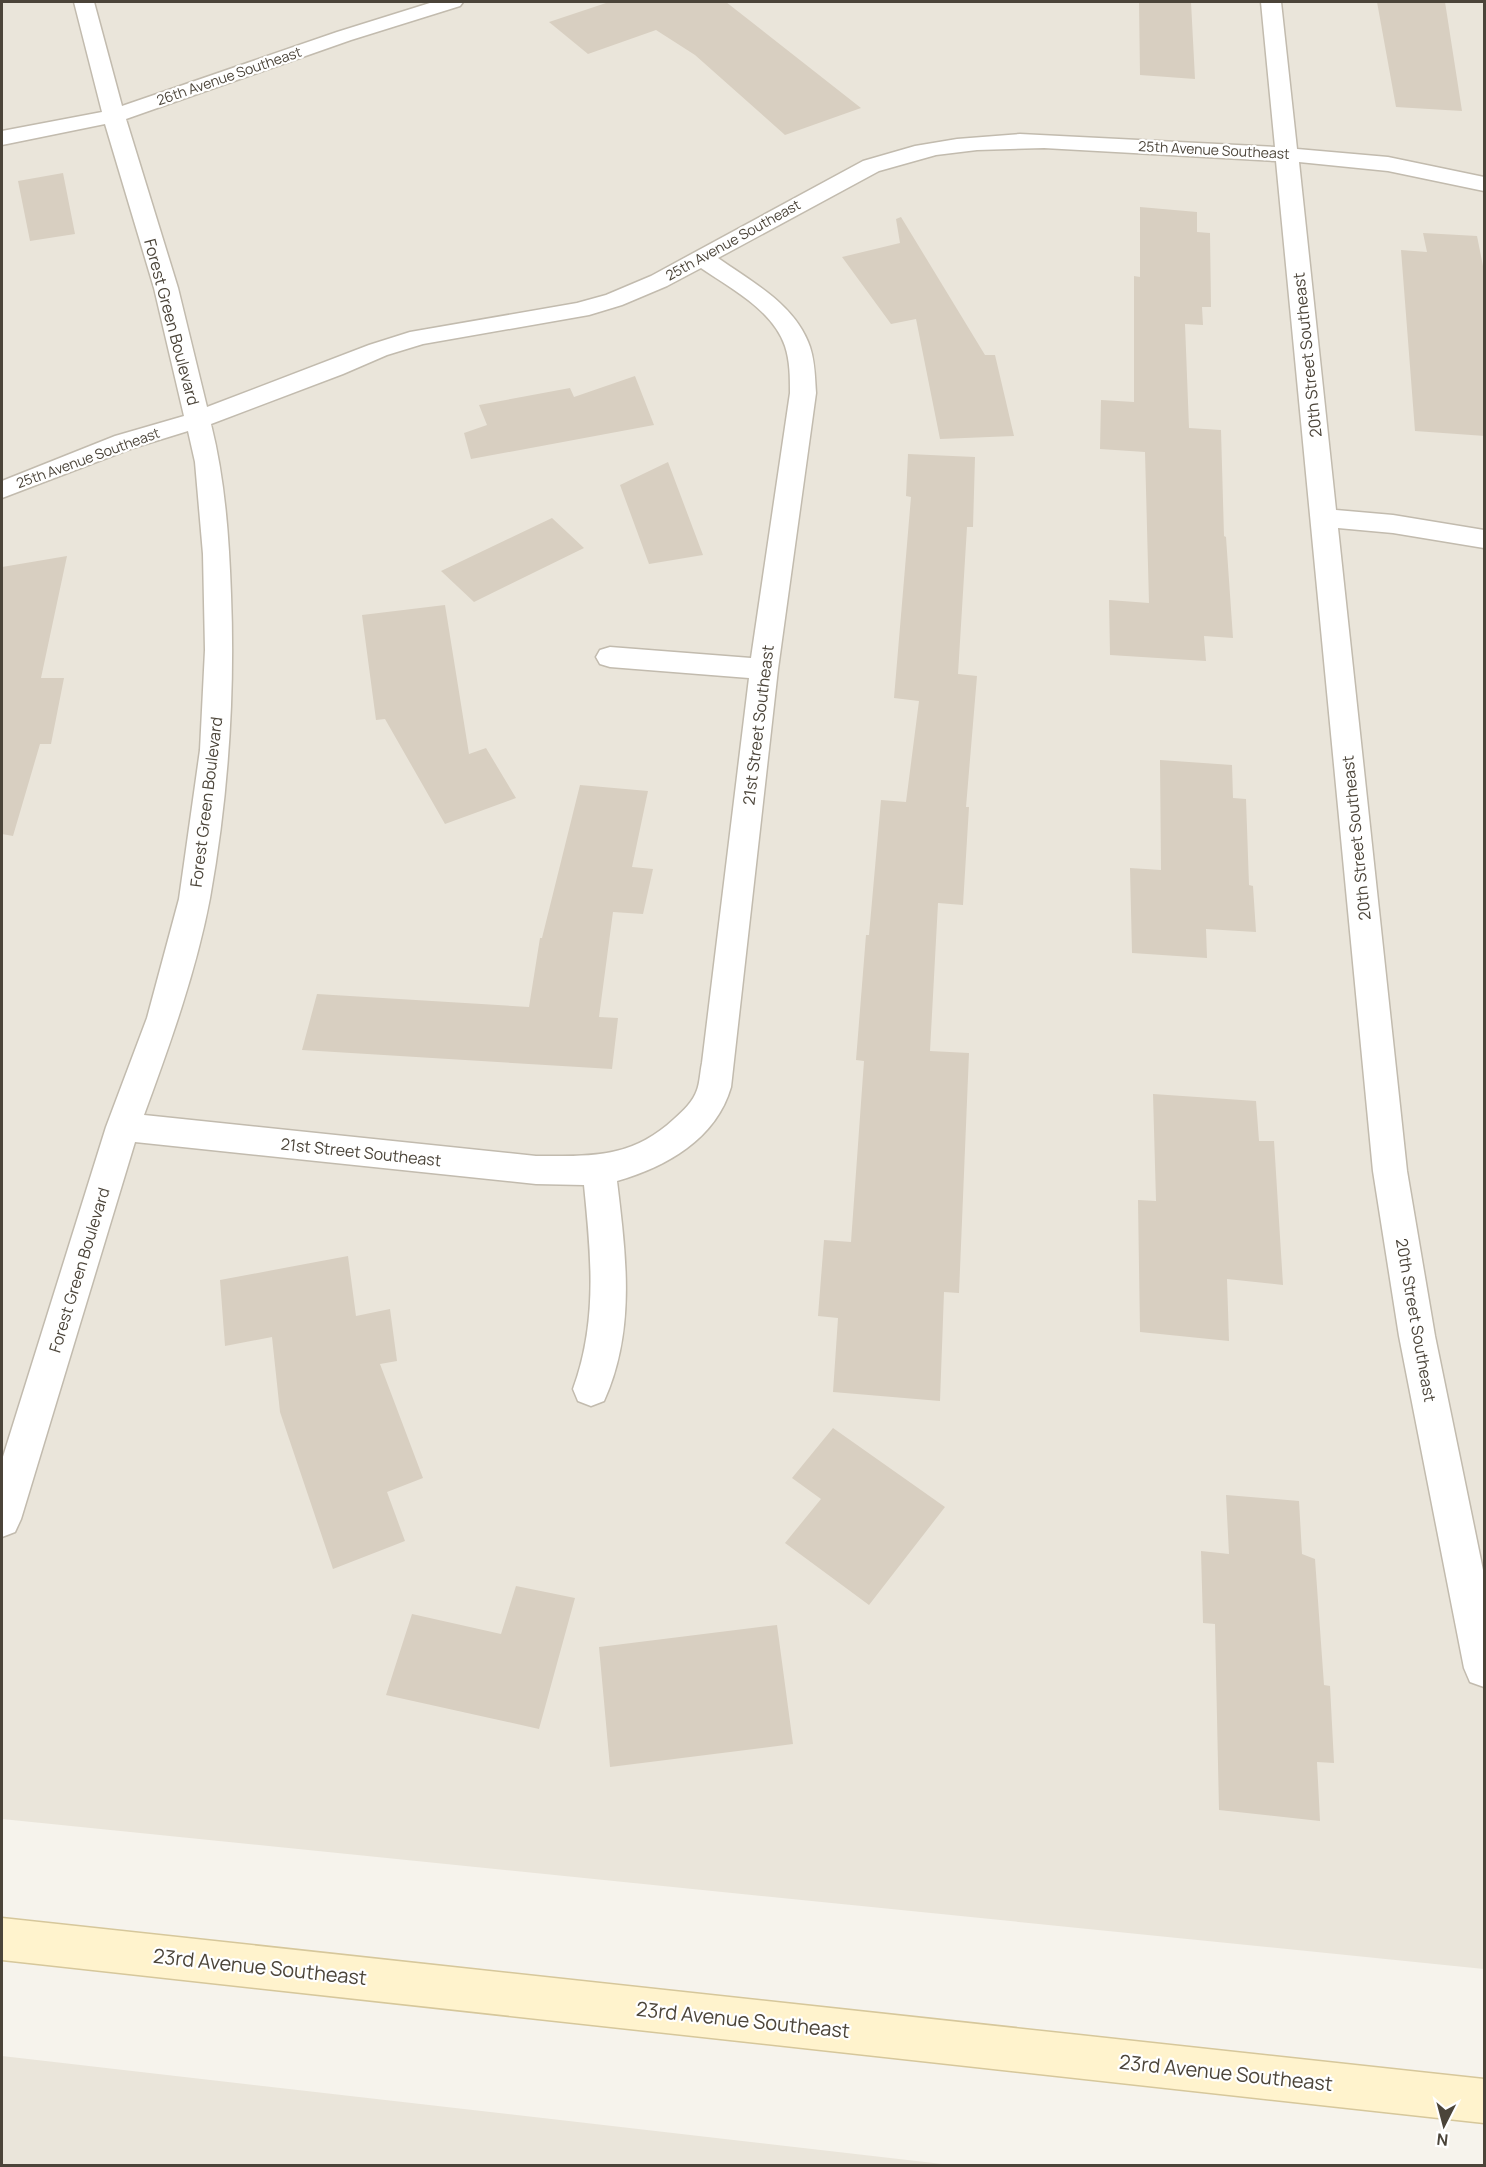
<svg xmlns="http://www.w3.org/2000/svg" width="1486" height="2167" viewBox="0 0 1486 2167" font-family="Manrope,sans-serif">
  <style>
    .residential { fill: #eae5da }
    .building { fill: #d8cfc1 }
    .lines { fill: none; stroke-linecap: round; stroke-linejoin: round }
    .street-casing { stroke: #c2bbae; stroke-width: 3 }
    .secondary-casing { stroke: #d6c79b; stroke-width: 3 }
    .street { fill: #fff; fill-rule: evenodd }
    .secondary { fill: #fff3cd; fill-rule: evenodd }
    .labels { text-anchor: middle; stroke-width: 4.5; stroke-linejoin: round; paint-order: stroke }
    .far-street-label { font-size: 14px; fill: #4b4439; stroke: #fff }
    .street-label { font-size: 16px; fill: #4b4439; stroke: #fff }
    .near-street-label { font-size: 20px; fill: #4b4439; stroke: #fff }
  </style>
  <rect width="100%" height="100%" fill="#f6f3ec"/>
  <path class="residential" d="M2,2H1484V1969L2,1819Z
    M2,2056L951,2165H2Z"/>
  <path class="building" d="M609,2H726L861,108L785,135L695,55L656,30L588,54L549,22Z
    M1139,2H1191L1195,79L1140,75Z
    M1377,2H1445L1462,111L1396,107Z
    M63,173L75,234L30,241L18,181Z
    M1140,207L1197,212V232L1210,233L1211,307H1202L1203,325L1185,324L1189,428L1221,430L1224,536L1226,537L1233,638L1204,636L1206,661L1110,655L1109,600L1149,603L1145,452L1100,449L1101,400L1134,402V276L1140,277Z
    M901,217L985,355H995L1014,436L940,439L916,319L891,324L842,257L900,243L896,219Z
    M1423,233L1477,236L1485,276V436L1415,431L1401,250L1427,252Z
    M635,376L654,425L471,459L464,433L487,425L479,405L570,388L574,397Z
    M908,454L975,457L973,527H967L958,674L977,676L966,807H969L963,905L938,903L930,1051L969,1053L959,1293L944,1292L940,1401L833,1392L838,1318L818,1316L824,1240L851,1242L864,1061L856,1060L866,935H869L881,800L906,802L919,701L894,698L911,497L906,496Z
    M668,462L703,555L649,564L620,485Z
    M552,518L584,548L474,602L441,571Z
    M67,556L41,678H64L51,744H40L13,836L2,834V567Z
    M445,605L469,754L486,748L516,798L445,824L385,719L376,720L362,615Z
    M1160,760L1232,765L1233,798L1246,799L1249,885L1253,886L1256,932L1206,929L1207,958L1132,953L1130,868L1161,870Z
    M580,785L648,791L632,867L653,869L643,914L613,912L599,1017L618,1018L612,1069L302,1050L317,994L529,1007L540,938H542Z
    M1153,1094L1256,1101L1259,1141H1274L1283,1285L1227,1279L1229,1341L1140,1332L1138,1200L1156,1201Z
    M348,1256L356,1316L390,1309L397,1361L380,1364L423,1478L387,1492L405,1541L333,1569L280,1412L272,1337L225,1346L220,1280Z
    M833,1428L945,1507L869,1605L785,1543L821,1499L792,1478Z
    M1226,1495L1299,1501L1302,1554L1315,1559L1324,1685L1330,1686L1334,1763L1317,1762L1320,1821L1219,1810L1215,1624L1203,1623L1201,1551L1229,1554Z
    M516,1586L575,1598L539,1729L386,1695L412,1614L501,1634Z
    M777,1625L793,1744L610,1767L599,1647Z"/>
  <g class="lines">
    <defs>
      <path id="street" d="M74,2H94L122,106L337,32L433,2H463L460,6L351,40L126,119L178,288L207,407L369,345L410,332L577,303L606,295L651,276L863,161L915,146L957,139L1020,134L1275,147L1261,2H1281L1297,149L1388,157L1484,177V191L1388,171L1299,162L1336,510L1393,515L1484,530V548L1393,533L1338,528L1407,1171L1435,1336L1484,1575V1687L1470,1682L1464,1668L1399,1336L1373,1171L1276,161L1044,148L977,150L936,155L879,171L718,258C752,282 796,305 810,347C815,362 815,378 816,393L778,669L731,1087C716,1139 666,1167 617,1181C626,1256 636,1330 604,1401L591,1406L578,1401L573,1389C598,1321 591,1255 584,1185L536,1184L135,1142L21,1519L15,1532L2,1537V1460L106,1127L147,1018L179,899L200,750L205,650L203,554L195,462L188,431L133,448L2,498V481L115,436L184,416L154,288L105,124L2,145V131L102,112ZM701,268C730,288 773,310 785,346C790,361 790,377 790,393L751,658L610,647L600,650L596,657L600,664L610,667L749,678L702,1063C700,1072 700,1082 697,1090C693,1102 683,1111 674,1119C631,1159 591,1156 536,1156L144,1115C170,1044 196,972 210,898C228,798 235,696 231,595C229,537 225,480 211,424L343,374L387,355L423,344L589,315L622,305L667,286Z"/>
      <path id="secondary" d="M2,1918L1484,2079V2123L2,1960Z"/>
    </defs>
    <use href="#street" class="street-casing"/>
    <use href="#secondary" class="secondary-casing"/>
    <use href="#street" class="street"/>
    <use href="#secondary" class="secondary"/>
  </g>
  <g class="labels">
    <g class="far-street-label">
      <text transform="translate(229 76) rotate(-19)" y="5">26th Avenue Southeast</text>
      <text transform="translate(1214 150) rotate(3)" y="5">25th Avenue Southeast</text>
      <text transform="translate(733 240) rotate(-29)" y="5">25th Avenue Southeast</text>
      <text transform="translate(88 458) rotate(-20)" y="5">25th Avenue Southeast</text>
    </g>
    <g class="street-label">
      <text transform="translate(172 322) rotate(75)" y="6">Forest Green Boulevard</text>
      <text transform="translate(1307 355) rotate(-96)" y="6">20th Street Southeast</text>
      <text transform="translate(758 725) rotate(-83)" y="6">21st Street Southeast</text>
      <text transform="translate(206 802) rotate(-83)" y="6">Forest Green Boulevard</text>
      <text transform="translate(1356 838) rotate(-96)" y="6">20th Street Southeast</text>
      <text transform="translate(361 1152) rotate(6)" y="6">21st Street Southeast</text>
      <text transform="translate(79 1270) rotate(-73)" y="6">Forest Green Boulevard</text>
      <text transform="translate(1416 1320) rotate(80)" y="6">20th Street Southeast</text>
    </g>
    <g class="near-street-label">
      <text transform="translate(260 1967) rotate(6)" y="7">23rd Avenue Southeast</text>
      <text transform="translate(743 2020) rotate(6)" y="7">23rd Avenue Southeast</text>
      <text transform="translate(1226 2073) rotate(6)" y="7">23rd Avenue Southeast</text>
    </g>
  </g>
  <rect width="1486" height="2167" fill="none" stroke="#4b4439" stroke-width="6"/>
  <g transform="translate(1444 2125) rotate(186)" stroke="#ffffff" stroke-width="4.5" paint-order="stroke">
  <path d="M0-4.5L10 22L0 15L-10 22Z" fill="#4b4439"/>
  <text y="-9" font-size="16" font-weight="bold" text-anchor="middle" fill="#4b4439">N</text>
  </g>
</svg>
